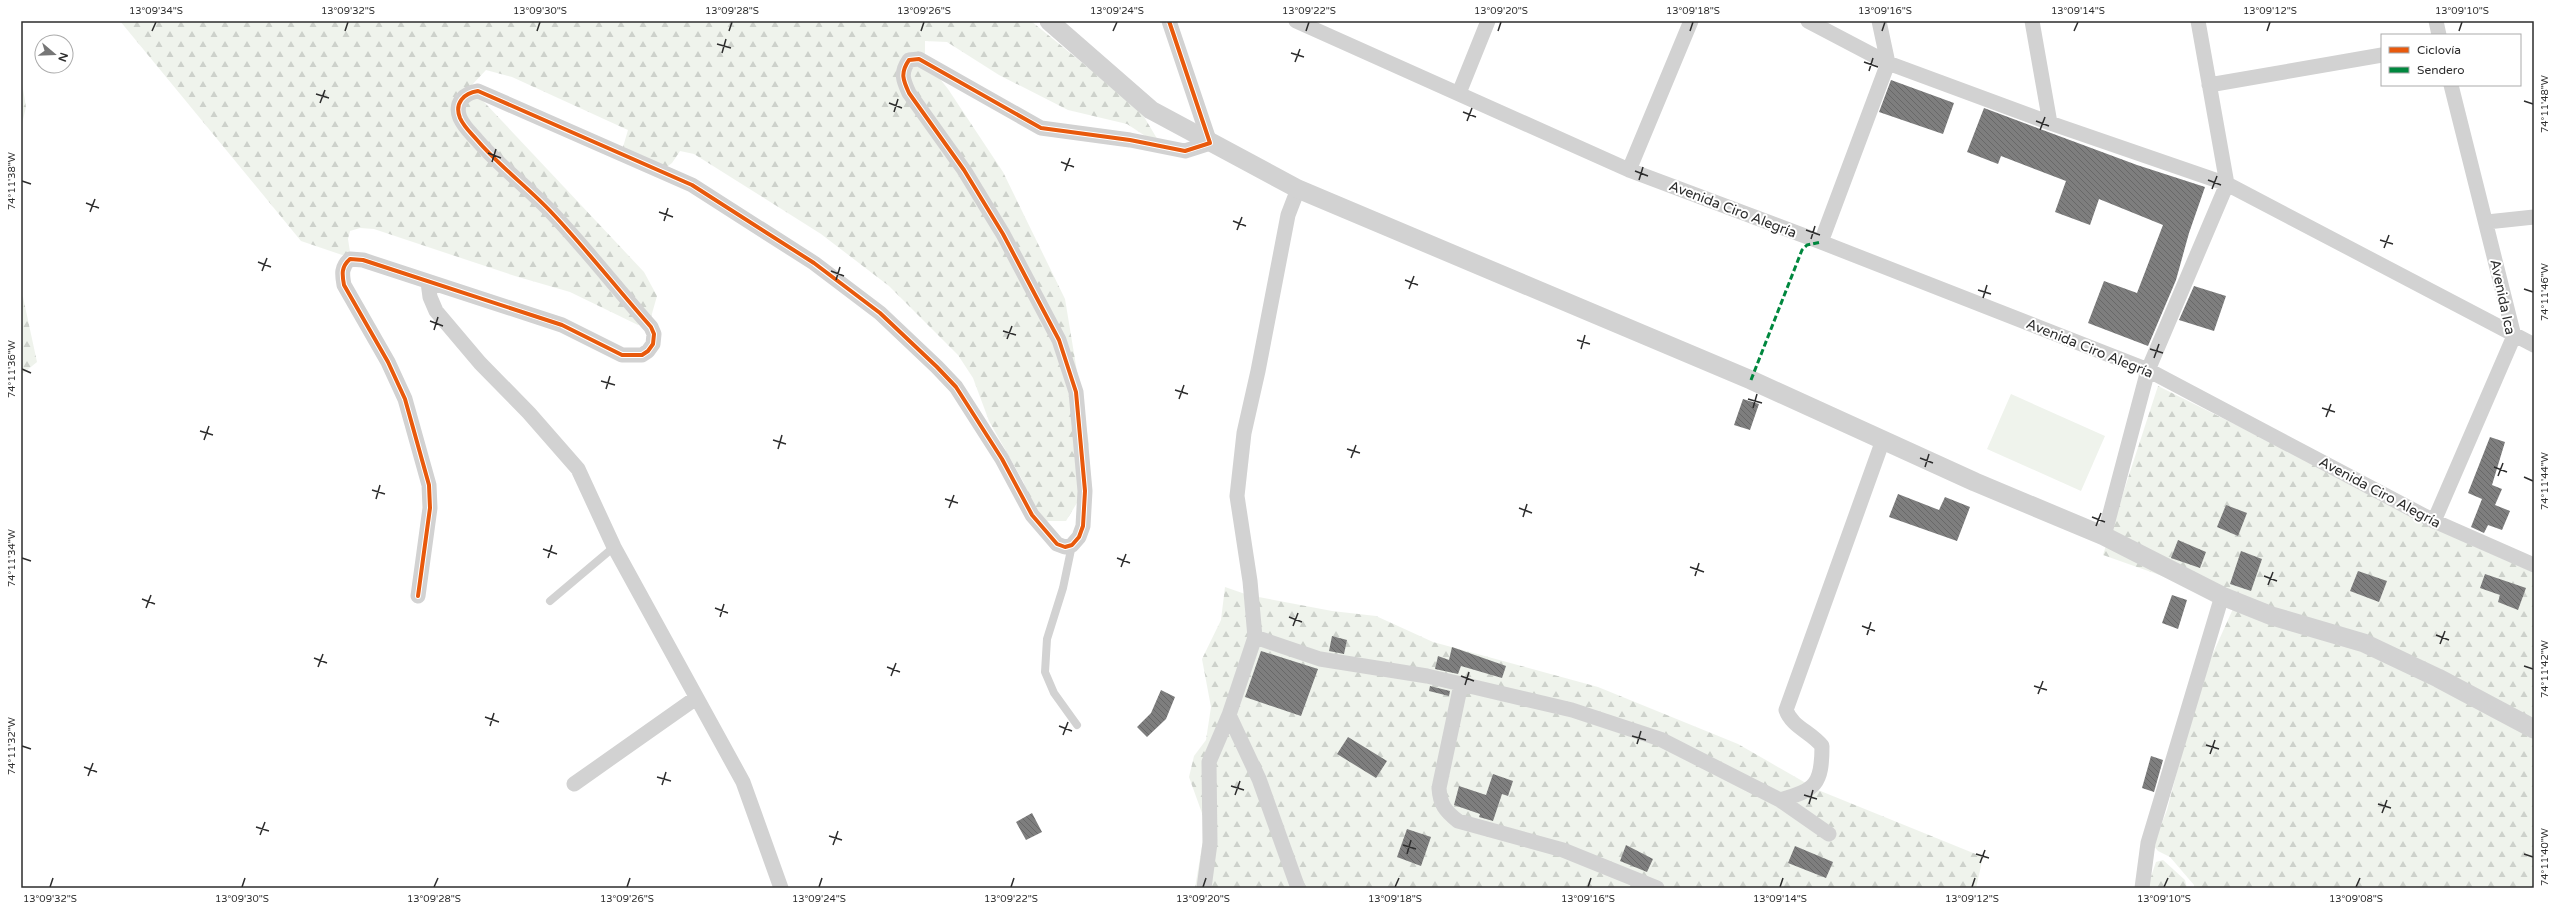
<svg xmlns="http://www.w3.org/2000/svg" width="2555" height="909" viewBox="0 0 2555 909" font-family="'Varela Round',sans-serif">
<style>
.forest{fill:url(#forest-firs)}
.park{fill:#eff3ec}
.building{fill:url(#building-back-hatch)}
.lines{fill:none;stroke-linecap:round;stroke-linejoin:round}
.service{stroke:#d2d2d2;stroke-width:8}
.minor{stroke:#d2d2d2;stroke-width:15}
.tertiary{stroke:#d2d2d2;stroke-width:19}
.quiet{stroke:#00873e;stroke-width:3;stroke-dasharray:6 3;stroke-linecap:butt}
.cycleway-casing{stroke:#fff;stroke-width:6}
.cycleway{stroke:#e8590c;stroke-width:4}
.ticks{fill:none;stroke:#2d2d2d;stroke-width:1.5}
.labels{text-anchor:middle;stroke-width:4;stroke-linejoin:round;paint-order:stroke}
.street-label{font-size:14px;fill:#2d2d2d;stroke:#fff}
.neatline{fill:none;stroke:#2d2d2d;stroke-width:1.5}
.ticks-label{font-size:10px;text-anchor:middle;fill:#2d2d2d}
</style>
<defs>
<pattern id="forest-firs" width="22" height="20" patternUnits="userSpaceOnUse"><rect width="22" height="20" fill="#eff3ec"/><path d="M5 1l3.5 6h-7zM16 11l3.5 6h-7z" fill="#cdd1cb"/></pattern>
<pattern id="building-back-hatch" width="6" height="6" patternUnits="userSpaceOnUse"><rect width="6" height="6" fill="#7e7e7e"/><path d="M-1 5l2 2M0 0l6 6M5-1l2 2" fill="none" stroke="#686868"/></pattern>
</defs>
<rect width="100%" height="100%" fill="#fff"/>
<!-- forest -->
<path class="forest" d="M120 21H1031L1140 110 1162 147 1127 124 1068 110 999 75 947 42 925 41V60L948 89 1003 172 1065 299 1089 444 1083 493 1066 521H1044L1026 497 1024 483 989 421 973 378 958 355 889 286 821 234 694 154 680 151 672 163 660 172 623 147 628 130 512 77 486 70 470 87 644 272 657 296 651 317 638 325 570 292 515 276 374 229 360 228 350 231 348 239 351 258 301 241Z
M21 77 26 107 21 128Z
M21 295 23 297 37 362 21 375Z
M2158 386 2433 523 2534 565V888H2194V885L2170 857 2158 851 2153 845 2167 810 2201 680 2236 602 2103 555Z
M1225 587 1248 595 1332 611 1376 616 1433 642 1598 687 1738 744 1818 790 1983 857 1976 888H1195L1203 840V816L1189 777 1194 756 1206 740 1211 707 1202 659 1221 620Z
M2163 860 2185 880 2187 888H2147L2156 862Z"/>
<!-- park -->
<path class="park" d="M2011 394 2105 436 2081 491 1987 449Z"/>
<!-- building -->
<path class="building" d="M1891 80 1954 103 1943 134 1879 112Z
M1984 108 2137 165 2205 187 2189 233 2176 280 2148 346 2088 323 2104 281 2137 293 2163 225 2099 199 2090 225 2055 212 2066 181 2001 156 1998 164 1967 152Z
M2194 286 2226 296 2214 331 2179 320Z
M1743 399 1759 404 1750 430 1734 425Z
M2490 437 2505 442 2492 485 2502 489 2495 505 2510 511 2502 530 2488 525 2484 533 2471 527 2482 499 2468 493Z
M1898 494 1939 510 1945 497 1970 507 1957 541 1889 517Z
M2226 505 2247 513 2238 536 2217 527Z
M2178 540 2206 552 2200 568 2171 558Z
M2241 551 2262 559 2251 591 2230 584Z
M2358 571 2387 581 2379 602 2350 591Z
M2485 574 2526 588 2518 610 2498 602 2500 595 2480 588Z
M2172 595 2187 600 2178 629 2162 623Z
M1332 636 1347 640 1344 654 1329 651Z
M1452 647 1506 666 1502 678 1461 666 1458 674 1435 669 1438 656 1449 660Z
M1261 651 1318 669 1301 716 1245 697Z
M1430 686 1450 691 1449 696 1429 691Z
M1161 690 1175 697 1166 719 1147 737 1137 727 1151 713Z
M1348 737 1387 761 1376 778 1337 754Z
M2151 756 2163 760 2154 792 2142 788Z
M1493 774 1513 781 1508 796 1502 794 1493 821 1479 817 1480 814 1454 805 1459 786 1486 795Z
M1032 813 1042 832 1026 840 1016 822Z
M1407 829 1431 837 1421 866 1397 857Z
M1626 845 1653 859 1647 872 1620 861Z
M1795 846 1833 862 1826 878 1788 863Z"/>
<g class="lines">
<!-- service -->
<path class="service" d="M1072 545 1063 588 1047 639 1045 672 1054 693 1077 725
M550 601 614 547"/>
<!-- minor -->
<path class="minor" d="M1296 21 1629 170 1821 242 2148 370 2434 521 2534 565
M1808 21 1888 63 2050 123 2227 184 2534 345
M2032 21 2050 123
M2436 21 2439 35
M2209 85 2382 55
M1459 93 1488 21
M1629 170 1691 21
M2487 222 2534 217
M1821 242 1888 63 1879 21
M428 282 430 297 436 311 480 363 529 413 578 469 614 547 743 782 781 888
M2434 521 2514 336 2451 85
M2104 536 2148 370 2227 184 2198 21
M418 596 430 508 429 485 405 399 388 362 344 285C342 274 341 267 350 259L363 260 562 325 622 355H642L648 351 653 344 654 334 651 327C618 290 587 250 553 214 529 188 500 167 477 140 471 133 464 127 460 118 454 103 464 93 478 91L692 185 814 263 880 313 937 367 956 387 1002 459 1032 515 1057 544 1065 547 1072 545 1079 537 1083 526 1085 491 1076 392 1059 340 1003 234 964 170 909 93C903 80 900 73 909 60L919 59 1041 128 1130 140 1185 151 1210 143 1169 21
M1255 637 1320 659 1427 676 1572 710 1660 739 1780 800 1829 834
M1461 684 1439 788C1440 804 1445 811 1458 821L1563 850 1657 888
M1229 715 1259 779 1298 888
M574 784 696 698
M1780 800C1816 790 1822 784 1822 746 1811 732 1792 727 1786 710L1883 440
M1204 888 1210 843 1209 762 1229 715 1255 637 1250 581 1237 496 1244 433 1258 371 1288 215 1298 189
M2142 888 2148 843 2222 596"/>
<!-- tertiary -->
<path class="tertiary" d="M1049 21 1151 110 1298 189 1751 380 1975 482 2104 536 2222 596 2272 616 2364 643 2438 678 2534 729"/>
<!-- quiet -->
<path class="quiet" d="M1751 380 1802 250 1807 245 1821 242"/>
<!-- cycleway casing -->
<g class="cycleway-casing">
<path id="cycleway" d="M418 596 430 508 429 485 405 399 388 362 344 285C342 274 341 267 350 259L363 260 562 325 622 355H642L648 351 653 344 654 334 651 327C618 290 587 250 553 214 529 188 500 167 477 140 471 133 464 127 460 118 454 103 464 93 478 91L692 185 814 263 880 313 937 367 956 387 1002 459 1032 515 1057 544 1065 547 1072 545 1079 537 1083 526 1085 491 1076 392 1059 340 1003 234 964 170 909 93C903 80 900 73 909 60L919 59 1041 128 1130 140 1185 151 1210 143 1169 21"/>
</g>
<!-- cycleway -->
<use href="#cycleway" class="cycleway"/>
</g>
<!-- ticks -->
<path class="ticks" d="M152 31 156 22M345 31 348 22M537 31 540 22M729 31 732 22M921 31 924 22M1113 31 1117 22M1306 31 1309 22M1498 31 1501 22M1690 31 1693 22M1882 31 1885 22M2074 31 2078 22M2267 31 2270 22M2459 31 2462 22M717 44 731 48M722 53 726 39M1291 53 1304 57M1295 62 1300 49M1864 62 1878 67M1869 71 1873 58M316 94 329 98M2524 101 2533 104M320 103 325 90M889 103 902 108M894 112 898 99M1463 112 1476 117M1467 121 1472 108M2036 121 2049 126M2040 130 2045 117M488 153 501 158M492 162 496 149M1061 162 1074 167M1065 171 1070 158M1635 171 1648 176M1639 180 1643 167M2208 180 2221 185M22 181 31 184M2212 189 2217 176M86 203 99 208M90 212 95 199M659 212 673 217M664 221 668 208M1233 221 1246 226M1237 230 1242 217M1806 230 1820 235M1811 239 1815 226M2380 240 2393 244M2384 248 2389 235M258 262 271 267M262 271 267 258M831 271 844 276M836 280 840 267M1405 280 1418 285M1409 289 1414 276M2524 289 2533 292M1978 290 1991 294M1983 298 1987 285M430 321 443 326M434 330 438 317M1003 331 1016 335M1007 339 1012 326M1577 340 1590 344M1581 349 1585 335M2150 349 2163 353M2154 358 2159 344M22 369 31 373M601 381 615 385M606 389 610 376M1175 390 1188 394M1179 399 1184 385M1748 399 1762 403M1753 408 1757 394M2322 408 2335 412M2326 417 2331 404M200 431 213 435M204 440 209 426M773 440 786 444M778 449 782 435M1347 449 1360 453M1351 458 1356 445M1920 458 1933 463M1925 467 1929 454M2494 467 2507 472M2498 476 2503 463M2524 477 2533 481M372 490 385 494M376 499 380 485M945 499 958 503M949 508 954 495M1519 508 1532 513M1523 517 1527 504M2092 517 2105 522M2096 526 2101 513M543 549 557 554M22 558 31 561M548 558 552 545M1117 558 1130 563M1121 567 1126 554M1690 567 1704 572M1695 576 1699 563M2264 576 2277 581M2268 585 2273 572M142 599 155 604M146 608 151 595M715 608 728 613M720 617 724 604M1289 617 1302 622M1293 626 1298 613M1862 626 1875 631M1867 635 1871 622M2436 635 2449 640M2440 644 2445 631M314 658 327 663M2524 666 2533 669M318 667 323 654M887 667 900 672M891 676 896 663M1461 676 1474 681M1465 685 1469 672M2034 686 2047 690M2038 694 2043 681M485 717 499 722M490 726 494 713M1059 726 1072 731M1063 735 1068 722M1632 736 1646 740M1637 744 1641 731M2206 745 2219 749M22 746 31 749M2210 754 2215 740M84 767 97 772M88 776 93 763M657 777 671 781M662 785 666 772M1231 786 1244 790M1235 795 1240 781M1804 795 1817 799M1809 804 1813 790M2378 804 2391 808M2382 813 2387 800M256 827 269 831M260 835 265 822M829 836 842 840M833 845 838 831M1403 845 1416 849M1407 854 1411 840M1976 854 1989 858M2524 854 2533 857M1980 863 1985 850M50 887 53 878M242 887 245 878M434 887 438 878M627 887 630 878M819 887 822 878M1011 887 1014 878M1203 887 1206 878M1395 887 1399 878M1588 887 1591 878M1780 887 1783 878M1972 887 1975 878M2164 887 2168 878M2356 887 2360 878"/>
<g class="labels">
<!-- street labels -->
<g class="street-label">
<text transform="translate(1733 209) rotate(21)" y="5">Avenida Ciro Alegría</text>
<text transform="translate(2503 297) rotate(78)" y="5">Avenida Ica</text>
<text transform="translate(2090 348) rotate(22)" y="5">Avenida Ciro Alegría</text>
<text transform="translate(2380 492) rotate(28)" y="5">Avenida Ciro Alegría</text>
</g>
</g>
<!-- border -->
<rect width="2555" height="909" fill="none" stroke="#ffffff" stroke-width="44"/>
<!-- legend -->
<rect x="2381" y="34" width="140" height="52" fill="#ffffff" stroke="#ababab"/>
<rect x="2389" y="47" width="20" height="6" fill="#e8590c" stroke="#ababab"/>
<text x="2417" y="54" font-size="12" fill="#2d2d2d">Ciclovía</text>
<rect x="2389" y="67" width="20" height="6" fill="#00873e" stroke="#ababab"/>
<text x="2417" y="74" font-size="12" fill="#2d2d2d">Sendero</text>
<!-- north arrow -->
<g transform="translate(54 54) rotate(109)"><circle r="19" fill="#ffffff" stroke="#ababab"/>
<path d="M0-3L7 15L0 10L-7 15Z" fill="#767676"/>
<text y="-6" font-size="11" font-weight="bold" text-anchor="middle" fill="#2d2d2d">N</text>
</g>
<rect x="22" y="22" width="2511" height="865" class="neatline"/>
<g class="ticks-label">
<text x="156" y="14">13°09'34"S</text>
<text x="348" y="14">13°09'32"S</text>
<text x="540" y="14">13°09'30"S</text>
<text x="732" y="14">13°09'28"S</text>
<text x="924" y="14">13°09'26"S</text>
<text x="1117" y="14">13°09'24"S</text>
<text x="1309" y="14">13°09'22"S</text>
<text x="1501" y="14">13°09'20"S</text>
<text x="1693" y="14">13°09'18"S</text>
<text x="1885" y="14">13°09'16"S</text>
<text x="2078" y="14">13°09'14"S</text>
<text x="2270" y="14">13°09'12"S</text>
<text x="2462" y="14">13°09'10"S</text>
<text transform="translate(2544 104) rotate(-90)" y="4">74°11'48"W</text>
<text transform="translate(11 181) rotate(-90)" y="4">74°11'38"W</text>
<text transform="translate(2544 292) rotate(-90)" y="4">74°11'46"W</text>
<text transform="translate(11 369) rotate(-90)" y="4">74°11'36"W</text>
<text transform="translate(2544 481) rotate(-90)" y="4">74°11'44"W</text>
<text transform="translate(11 558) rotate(-90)" y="4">74°11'34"W</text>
<text transform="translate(2544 669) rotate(-90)" y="4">74°11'42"W</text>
<text transform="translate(11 746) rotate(-90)" y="4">74°11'32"W</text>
<text transform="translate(2544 857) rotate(-90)" y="4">74°11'40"W</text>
<text x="50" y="902">13°09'32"S</text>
<text x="242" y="902">13°09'30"S</text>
<text x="434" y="902">13°09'28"S</text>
<text x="627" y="902">13°09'26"S</text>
<text x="819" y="902">13°09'24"S</text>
<text x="1011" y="902">13°09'22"S</text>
<text x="1203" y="902">13°09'20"S</text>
<text x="1395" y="902">13°09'18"S</text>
<text x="1588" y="902">13°09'16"S</text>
<text x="1780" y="902">13°09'14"S</text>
<text x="1972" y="902">13°09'12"S</text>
<text x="2164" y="902">13°09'10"S</text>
<text x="2356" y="902">13°09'08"S</text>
</g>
</svg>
